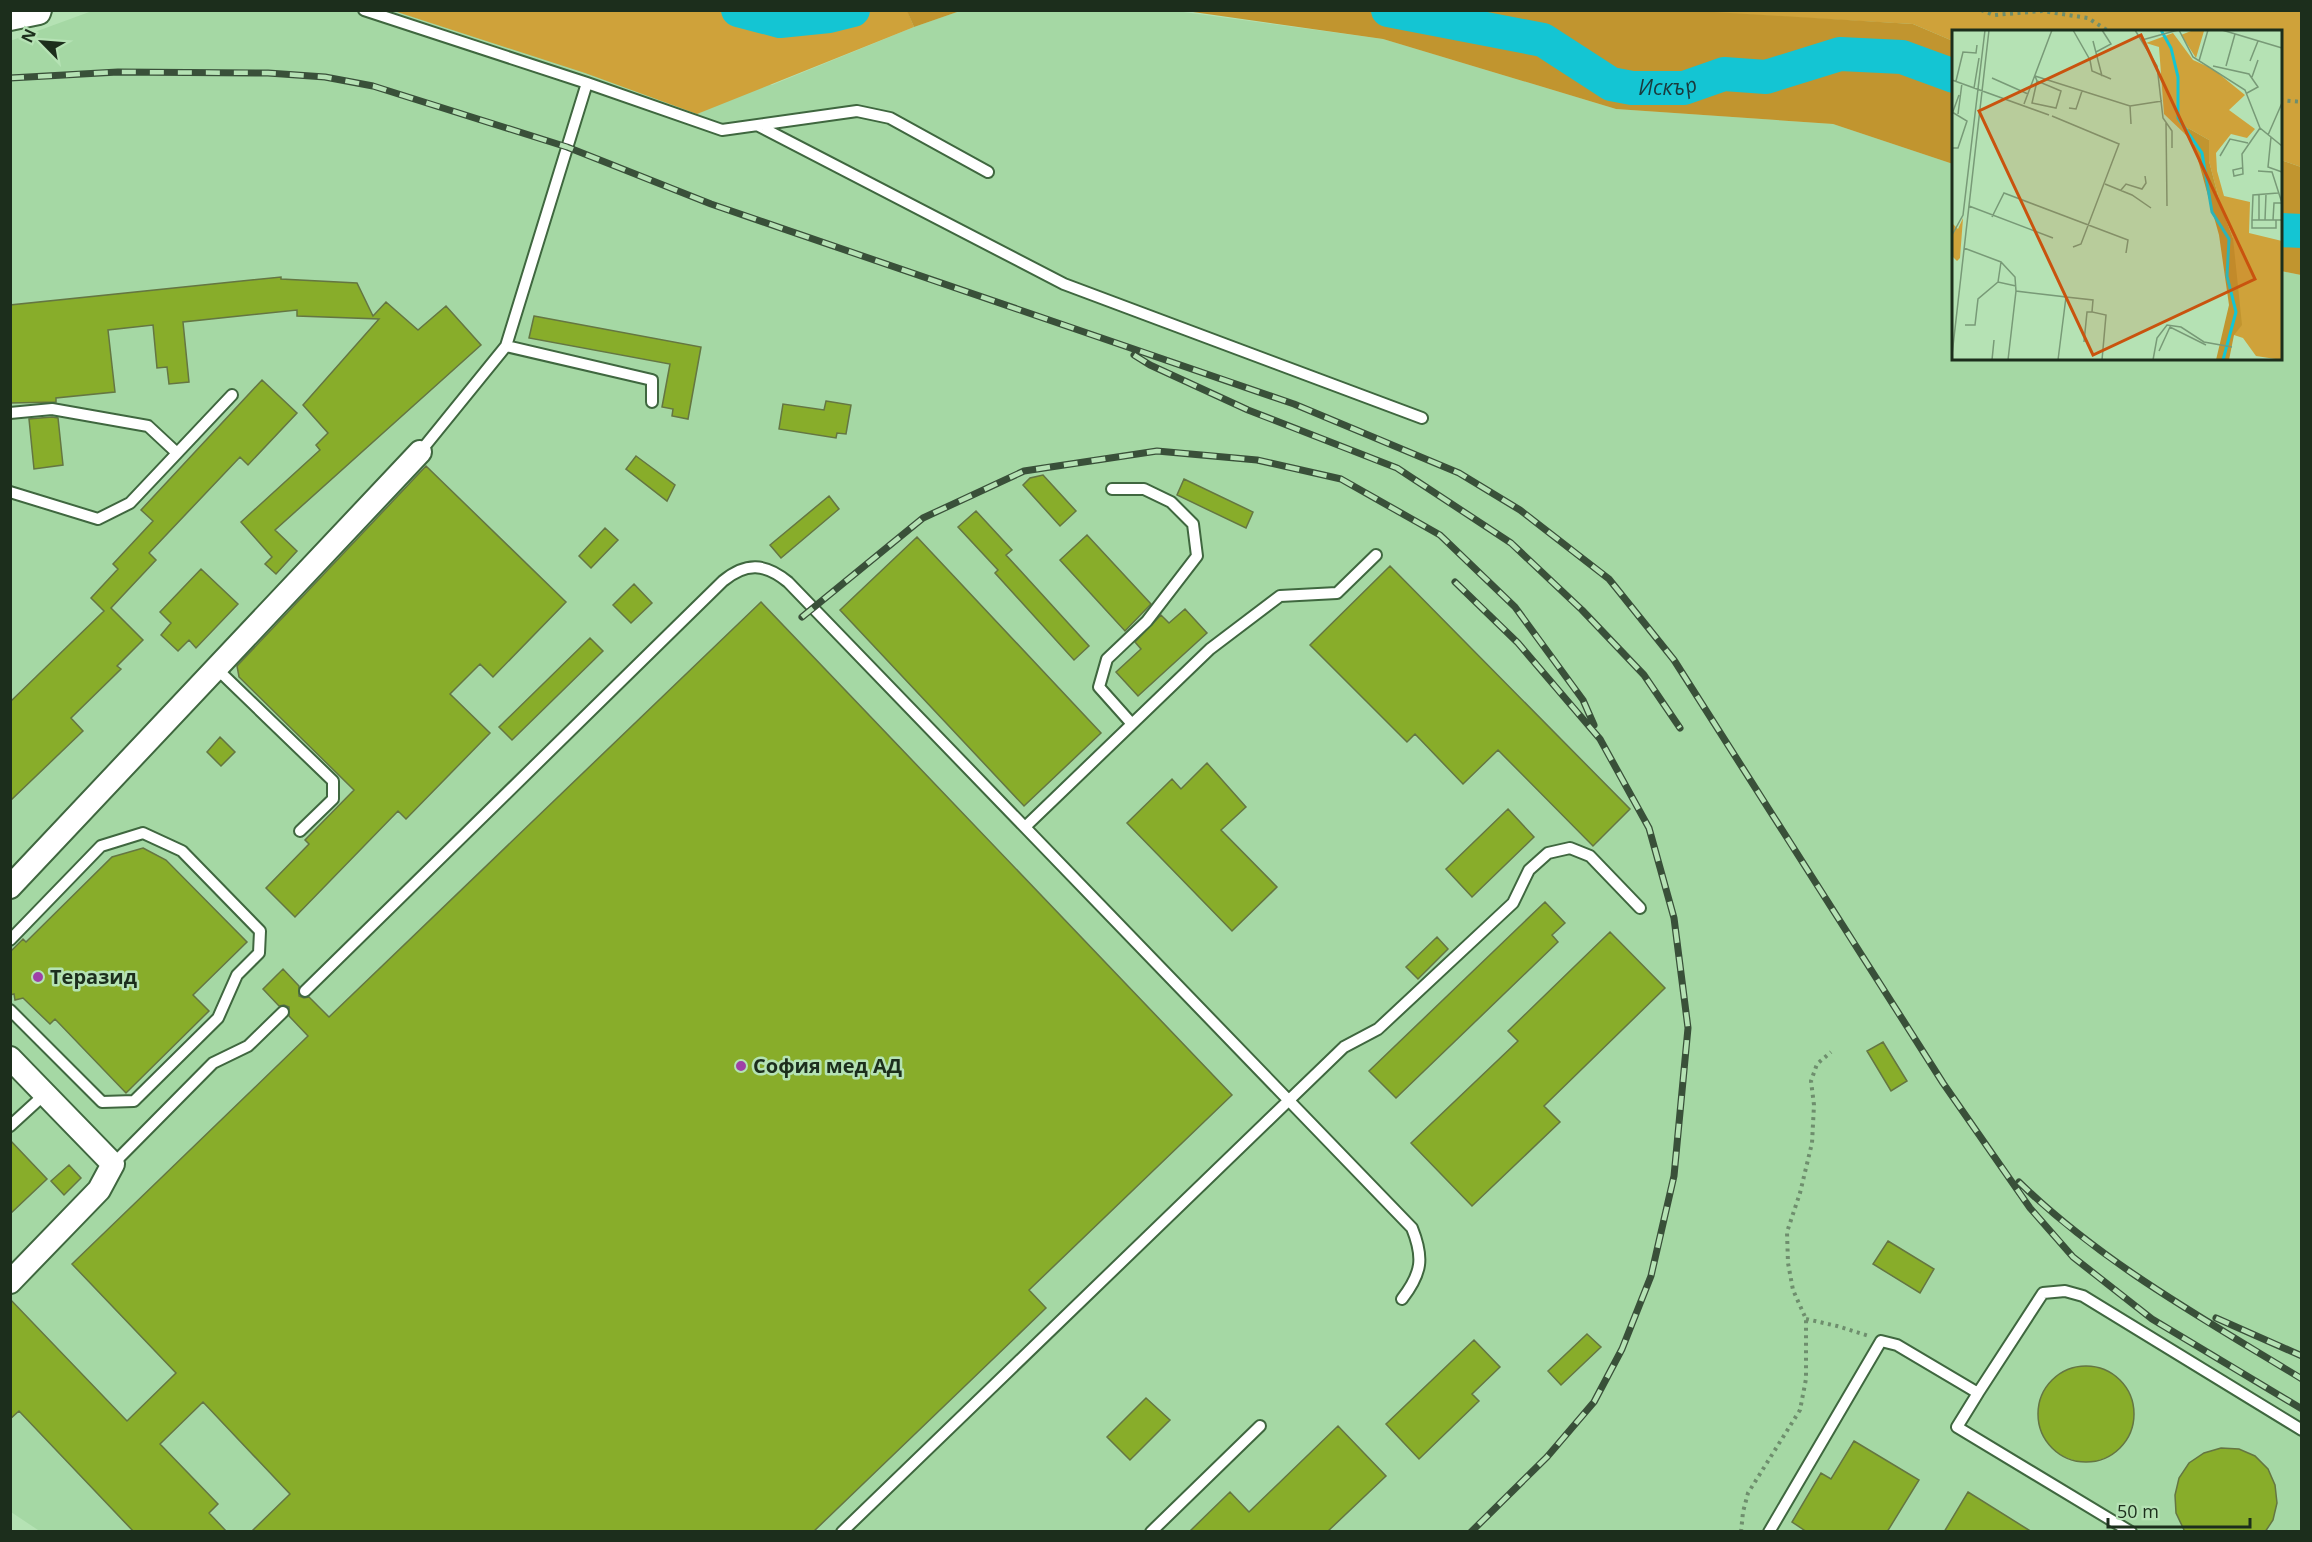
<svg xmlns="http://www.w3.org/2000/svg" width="2312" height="1542" viewBox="0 0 2312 1542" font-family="'Open Sans',sans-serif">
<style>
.built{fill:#a5d8a4}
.green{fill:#cfa23a}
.forest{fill:#c1952f}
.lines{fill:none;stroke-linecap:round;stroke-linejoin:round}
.river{stroke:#14c5d3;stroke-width:34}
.building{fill:#88ad2a;stroke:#647642;stroke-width:1.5}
.service-casing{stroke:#3f673f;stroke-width:14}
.minor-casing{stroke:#3f673f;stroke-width:26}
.path{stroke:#6e8e6d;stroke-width:4;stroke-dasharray:3 4.5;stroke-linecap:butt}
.service{stroke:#fff;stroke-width:10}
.minor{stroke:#fff;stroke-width:22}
.rail-casing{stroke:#395039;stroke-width:7}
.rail{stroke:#b5e2b4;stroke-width:4.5;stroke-dasharray:14;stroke-linecap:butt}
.poi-dot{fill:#9f40a8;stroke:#b5e2b4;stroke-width:2}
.labels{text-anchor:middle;stroke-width:5;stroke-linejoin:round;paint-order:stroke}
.poi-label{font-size:20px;font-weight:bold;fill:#1c2e1c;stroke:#b5e2b4;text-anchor:start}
.water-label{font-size:21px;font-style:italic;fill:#1a393c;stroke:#b5e2b4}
.inset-river{fill:none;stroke:#14c5d3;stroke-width:3}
.inset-road{fill:none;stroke:#789a77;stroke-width:1.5}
.view{fill:#c9530e;fill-opacity:0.15;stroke:#c9530e;stroke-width:3}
.inset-edge{fill:none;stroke:#1c2e1c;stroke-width:3}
</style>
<rect width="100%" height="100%" fill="#b5e2b4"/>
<!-- built -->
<path class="built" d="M92 11H565L772 85 914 27 960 11H1176L1383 39 1616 109 1833 124 1953 164 1954 358H2280L2281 271 2301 275V1531L41 1532 11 1512 10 41Z"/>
<!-- green -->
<path class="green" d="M907 10 914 27 697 114 585 73 394 11Z
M1681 11H2301V167L2281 160 2280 32H1954L1953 41 1913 24Z"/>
<!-- forest -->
<path class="forest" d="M1681 10 1913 24 1953 41V164L1833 124 1616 109 1383 39 1186 11Z
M907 11H960L914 27Z
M2281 160 2301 167V275L2281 271Z"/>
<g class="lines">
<!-- river -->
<g class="river">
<path d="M738 10 780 21 829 16 853 10"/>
<path id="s1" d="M1388 10 1543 40 1611 84 1632 88H1684L1724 74 1766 77 1840 54 1902 57 1954 76"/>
<path d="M2280 230 2302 231"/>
</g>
</g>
<!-- building -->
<path class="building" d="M281 277V279L357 283 373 316 386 302 418 330 446 306 481 345 275 530 297 551 276 574 265 564 272 557 241 522 320 450 316 445 328 433 303 405 379 319 297 316V310L183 322 189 382 169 384 167 367 157 368 153 325 108 330 115 392 56 398V402L10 403V305Z
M534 316 701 347 688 419 672 416 673 409 662 407 670 364 529 338Z
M262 380 297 413 248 465 240 457 149 553 156 560 111 608 143 640 117 666 121 669 71 718 83 731 10 801V702L104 611 91 598 118 569 113 564 153 521 141 510Z
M826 401 851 405 846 434 837 433 836 438 779 429 783 404 824 410Z
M52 417 58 418 63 465 34 469 29 419Z
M636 456 675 485 667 501 626 469Z
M426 466 566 602 493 677 480 664 450 694 490 733 406 819 398 811 295 917 266 888 309 844 305 840 354 790 239 677 237 666Z
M1043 475 1076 511 1060 526 1023 485 1030 478Z
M1184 479 1253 512 1246 528 1177 495Z
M829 496 839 509 781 558 770 545Z
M976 511 1012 550 1006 555 1089 646 1074 660 995 573 998 570 958 527Z
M605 528 618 540 591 568 579 556Z
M1087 535 1151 604 1125 631 1060 560Z
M917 537 1101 733 1024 806 840 610Z
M1390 566 1630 809 1593 846 1498 750 1463 784 1415 734 1407 742 1310 645Z
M201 569 238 604 196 648 189 640 178 651 161 635 171 623 160 612Z
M634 584 652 603 631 623 613 605Z
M761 602 1232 1095 1029 1290 1046 1308 813 1532H251L290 1494 203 1402 160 1444 218 1504 209 1513 227 1532H134L19 1411 10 1419V1299L127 1421 176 1373 72 1264 308 1036 289 1016V1007L284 1005 279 1006 263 989 283 969 299 986V996L304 998 309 997 329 1017Z
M1185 609 1207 633 1138 696 1116 672 1141 649 1135 642 1161 615 1169 623Z
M590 638 603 651 512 740 499 727Z
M220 737 235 752 221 766 207 752Z
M1207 763 1246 807 1221 830 1277 887 1232 931 1127 823 1172 779 1181 789Z
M1508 809 1534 837 1472 897 1446 869Z
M143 848 166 860 247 942 193 995 209 1011 126 1093 55 1019 50 1024 23 998 15 1000 14 994 10 995V952L23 939 26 942 112 857Z
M1545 902 1565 923 1552 935 1558 942 1396 1098 1369 1071Z
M1610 932 1665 988 1544 1106 1560 1122 1472 1206 1411 1143 1518 1041 1508 1031Z
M1437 937 1448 949 1418 979 1406 967Z
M1883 1042 1907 1081 1891 1091 1867 1051Z
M10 1140 47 1179 10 1214Z
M69 1165 81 1178 64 1195 51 1181Z
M1888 1241 1934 1269 1920 1293 1873 1264Z
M1587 1334 1601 1347 1561 1385 1548 1371Z
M1474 1340 1500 1367 1472 1394 1479 1401 1419 1459 1386 1424Z
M2038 1414a48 48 0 1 1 96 0a48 48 0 1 1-96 0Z
M1146 1398 1170 1420 1130 1460 1107 1437Z
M1338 1426 1386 1476 1327 1532H1189L1230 1492 1249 1512Z
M1854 1441 1919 1480 1887 1532H1807L1792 1522 1821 1473 1831 1479Z
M2221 1448 2239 1449 2255 1456 2268 1469 2275 1485 2277 1503 2273 1520 2265 1532H2185L2176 1513 2175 1495 2179 1478 2189 1463 2204 1453Z
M1968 1492 2032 1532H1944Z"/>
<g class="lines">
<!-- service casing -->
<g class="service-casing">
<path id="service" d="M364 10 587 83 722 130 857 111 890 118 988 172
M759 126 1064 284 1422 418
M506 346 652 380V402
M10 413 52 409 148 426 177 453
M420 452 506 346 587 83
M1112 489H1144L1171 502 1193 524 1197 556 1147 621 1107 659 1099 687 1132 724
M10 492 98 519 130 503 232 395
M216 668 333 781V799L300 831
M1025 827 1210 649 1280 596 1337 593 1376 555
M10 940 101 846 143 833 182 851 260 931 259 953 237 975 218 1018 134 1101 102 1102 10 1010
M305 991 723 581C746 562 765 563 788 582L1412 1228C1424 1258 1422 1273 1402 1299
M10 1126 45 1094
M113 1164 213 1063 248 1046 283 1012
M1978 1393 1957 1427 2131 1532
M842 1532 1344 1047 1378 1029 1513 903 1529 870 1548 853 1570 848 1590 856 1640 908
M1151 1532 1260 1426
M1769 1532 1881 1341 1897 1345 1978 1393 2043 1293 2065 1291 2083 1296 2302 1430"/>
</g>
<!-- minor casing -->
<g class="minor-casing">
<path id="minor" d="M10 19 39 13 40 10
M10 887 420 452
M10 1058 113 1164 99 1190 10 1282"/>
</g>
<!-- path -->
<path class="path" d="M1981 10 1994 15 2042 11 2088 18 2110 32
M2280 100 2302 102
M1806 1319 1837 1326 1869 1336
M1741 1532 1743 1512 1748 1493 1800 1410 1806 1379V1319L1793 1290 1788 1263 1787 1232 1800 1193 1812 1143 1814 1105 1811 1081 1817 1064 1831 1052"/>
<!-- service -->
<use href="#service" class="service"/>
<!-- minor -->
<use href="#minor" class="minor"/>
<!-- rail casing -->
<g class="rail-casing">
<path id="rail" d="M10 78 118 72 268 73 325 77 373 86 567 147 711 204 1294 404 1459 473 1520 510 1609 579 1674 660 1943 1083 2030 1208 2073 1257 2152 1319 2302 1409
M1134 355 1150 365 1248 410 1397 468 1511 543 1582 610 1644 675 1680 728
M1455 582 1518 643 1600 739 1649 828 1674 918 1688 1028 1674 1176 1651 1276 1622 1349 1594 1402 1547 1457 1471 1532
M802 617 923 518 1024 471 1157 451 1257 460 1341 479 1440 535 1515 607 1583 700 1594 725
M2019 1182C2102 1263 2204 1319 2302 1379
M2216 1318 2302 1356"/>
</g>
<!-- rail -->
<use href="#rail" class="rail"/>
</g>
<!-- markers -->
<g class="poi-dot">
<circle cx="38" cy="977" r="6"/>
<circle cx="741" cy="1066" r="6"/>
</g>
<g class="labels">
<!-- poi labels -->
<g class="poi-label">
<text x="50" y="984">Теразид</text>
<text x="753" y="1073">София мед АД</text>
</g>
<!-- water labels -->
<g class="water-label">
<text dy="7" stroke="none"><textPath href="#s1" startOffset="296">Искър</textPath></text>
</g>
</g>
<!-- overview -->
<g transform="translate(1952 30)">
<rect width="330" height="330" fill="#b5e2b4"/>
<path d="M239 1H252L244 28 229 5ZM221 3 241 30 261 39 293 65 277 80 303 99 295 108 279 104 264 123 265 141 272 166 298 172 297 203 330 211V330L304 326 291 308 282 305 281 208 269 177 257 131V110L236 98 232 103 212 84 207 17 194 13ZM11 188 8 228 5 231 0 226V193L6 199Z" fill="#cfa23a"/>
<path d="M236 98 257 110V131L269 177 281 208 290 295 282 305 277 330H264L277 275 267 205 241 112 232 103Z" fill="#c1952f"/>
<path class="inset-river" d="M209 0 219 18 226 47V88L250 123 260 182 277 209 275 246 284 282 271 330"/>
<path class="inset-road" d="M121 0 138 30 140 41 159 49M183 0 205 36 211 88 220 101V118M227 0 241 27 293 60 308 98 330 116M270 0 330 18M190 10 226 0M141 11 150 46M144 22 159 14 150 0M247 31 256 0M298 31 306 11M261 36 297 44 306 57 295 63M274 36 283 4M83 46 178 76 210 71M83 46 85 51 109 61 104 78 80 73 85 51M300 47 306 30M40 48 76 64M0 50 97 85M4 51 11 22 24 23 25 15M22 58 27 28M72 74 100 0M178 76 179 94M117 78 124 79 130 61M0 82 15 91 6 118H0M0 84 7 65M6 84 10 53M100 86 167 114 129 214 121 217M214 92 215 176M316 105 330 73M319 107 316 137 330 142M268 126 278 109 296 113M290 138 281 140 282 146 291 144 290 124 308 98M306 141 320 142 330 173M153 154 180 165 199 178M169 160 174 154 190 159 194 153 193 146M326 163 301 165 300 190H330M17 176 101 208M40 187 52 163 176 210 174 223M300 190V198H324V190M307 190V164M313 190 314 164M321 190 322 173H329M0 205 11 185 33 0M12 218 49 232 63 247 64 261 114 267 106 330M46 252 49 232M114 267 141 270 140 282 154 285 150 330M13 295H23L26 269 46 252 64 256M132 312 135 282H140M207 321 218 297 254 315M0 325 37 0M40 330 42 310M56 330 64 261M201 330 205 308 215 295 229 297 252 312 280 317"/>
<path class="view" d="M189 5 303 249 141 325 27 81Z"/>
<rect width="330" height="330" class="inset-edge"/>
</g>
<!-- border -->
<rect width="2312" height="1542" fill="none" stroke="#1c2e1c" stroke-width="24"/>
<!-- north arrow -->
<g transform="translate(42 42) rotate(295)" stroke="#b5e2b4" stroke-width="4.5" paint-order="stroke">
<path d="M0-4.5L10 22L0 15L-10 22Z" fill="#1c2e1c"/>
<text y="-9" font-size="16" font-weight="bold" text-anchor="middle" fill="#1c2e1c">N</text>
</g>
<!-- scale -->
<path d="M2108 1518v9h142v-9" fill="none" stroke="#1c2e1c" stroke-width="3"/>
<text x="2117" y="1518" font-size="18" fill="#1c2e1c" stroke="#b5e2b4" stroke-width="4.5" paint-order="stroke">50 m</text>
</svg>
